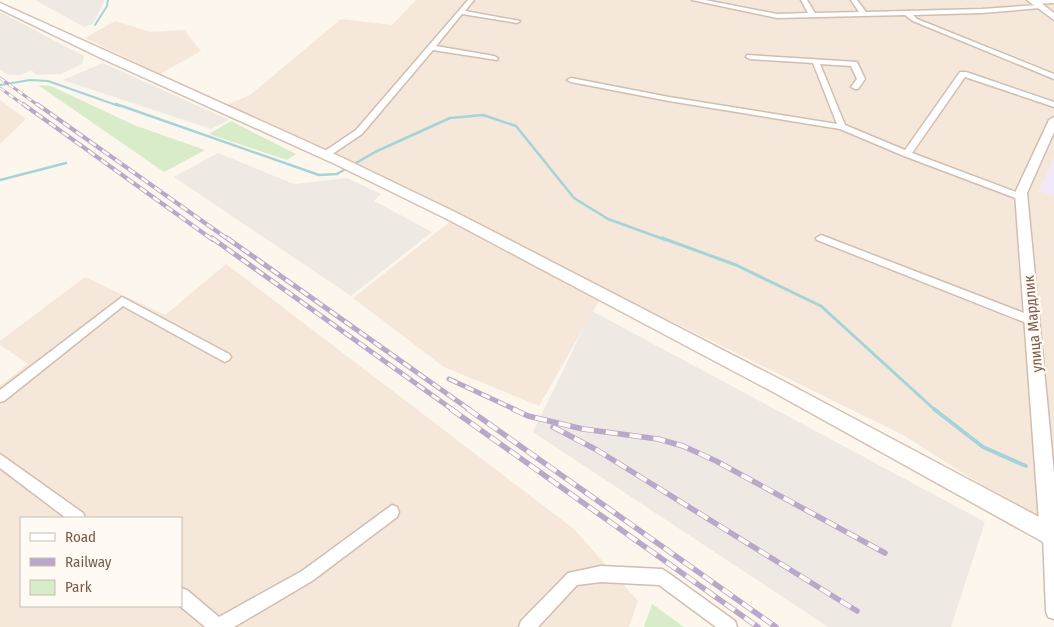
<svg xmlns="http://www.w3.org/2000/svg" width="1054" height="627" viewBox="0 0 1054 627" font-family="'Fira Sans Condensed',sans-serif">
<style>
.residential{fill:#f5e8da;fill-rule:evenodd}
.industrial{fill:#efe9e4}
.education{fill:#f3e8fa}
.green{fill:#d8ecc9}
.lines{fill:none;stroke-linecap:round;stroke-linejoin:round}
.stream-far3{stroke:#a5d3da;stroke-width:2}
.stream-far2{stroke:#a5d3da;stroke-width:2.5}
.stream-far1{stroke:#a5d3da;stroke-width:3}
.stream{stroke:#a5d3da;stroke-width:4}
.minor-casing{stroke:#d1beb0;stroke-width:3}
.tertiary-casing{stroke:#d1beb0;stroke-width:3}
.secondary-casing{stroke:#d6c0b0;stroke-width:3}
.minor{fill:#fff;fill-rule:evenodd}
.tertiary{fill:#fff;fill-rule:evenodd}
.secondary{fill:#fff;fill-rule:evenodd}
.rail-far3-casing{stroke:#b9a8c9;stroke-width:3}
.rail-far2-casing{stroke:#b9a8c9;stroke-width:4}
.rail-far1-casing{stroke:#b9a8c9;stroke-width:5}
.rail-casing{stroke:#b9a8c9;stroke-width:5.5}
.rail-far3{stroke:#fffaf3;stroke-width:2;stroke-dasharray:5.5;stroke-linecap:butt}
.rail-far2{stroke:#fffaf3;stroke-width:2.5;stroke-dasharray:8;stroke-linecap:butt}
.rail-far1{stroke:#fffaf3;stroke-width:3;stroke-dasharray:9;stroke-linecap:butt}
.rail{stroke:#fffaf3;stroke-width:4;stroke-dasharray:12;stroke-linecap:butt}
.labels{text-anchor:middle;stroke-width:5;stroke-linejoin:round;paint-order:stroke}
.street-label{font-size:15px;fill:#7a5c4d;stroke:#fffaf3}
</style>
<rect width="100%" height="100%" fill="#fdf6ec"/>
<!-- residential -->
<path class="residential" d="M416 0H1054V531L903 435 606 289 539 406 444 367 353 298 457 216 366 168 226 105 250 95 341 19 392 25Z
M115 21 151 32 184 30 201 51 160 74 85 38Z
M0 100 26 119 0 144Z
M226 264 574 529 638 601 629 627H0V386L28 364 0 345V341L85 277 165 315ZM21 518H181V606H21Z"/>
<!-- industrial -->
<path class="industrial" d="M35 0H105L93 24 84 27Z
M0 12 84 56 82 64 61 74 37 75 31 70 21 75H8L0 69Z
M103 63 229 120 211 129 63 80Z
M218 153 294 184 347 178 381 194 374 201 432 232 351 296 174 177Z
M592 311 985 522 951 627H828L533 432Z"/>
<!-- education -->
<path class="education" d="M1054 157V196L1039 191Z"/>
<!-- green -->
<path class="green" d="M38 85 51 86 134 125 205 150 164 172Z
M231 121 296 154 287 160 209 134Z
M652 604 684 627H644Z"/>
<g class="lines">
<!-- stream-far3 -->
<path class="stream-far3" d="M95 25 107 6 108 0
M0 85 30 80 48 81 119 106"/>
<!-- stream-far2 -->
<path class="stream-far2" d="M116 104 319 175 337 174 375 152 450 118 483 115 516 126 574 198 608 219 666 240
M0 180 66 163"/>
<!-- stream-far1 -->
<path class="stream-far1" d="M662 238 736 265 821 306 935 410"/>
<!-- stream -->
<path class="stream" d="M934 409 983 447 1026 466"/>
<!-- minor casing -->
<g class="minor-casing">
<path id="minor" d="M468 0H474L465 11 520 21 517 23 462 14 436 46 494 56 498 58 497 60 433 50 362 134 328 157H322V153L356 130Z
M692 0H705L777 14 808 13 801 0H807L815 13 859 12 851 0H857L866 12 982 9 1038 5 1041 7 1040 8 982 13 913 15 917 19 1054 74V79L913 21 905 15 777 18Z
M1054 0V3L1033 4 1030 2 1033 0Z
M747 55 857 62 865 79 858 89H855L851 87 857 79 851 66 820 64 845 125 905 150 960 72H966L1054 102V107L965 77 912 153 1024 195 1026 197 1021 200 1018 199 904 156 840 129 669 101 571 82 567 80 571 78 669 97 837 124 813 63 750 59 746 57Z
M821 235 1037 318 1039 321 1037 324H1029L817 240 816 238Z
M122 297 229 354 231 357 229 360 225 362 221 360 123 306 4 401 0 402V390Z
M0 454 83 513 85 518H66L0 468Z
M392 505 397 507 399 512 397 517 312 581 234 627H205L180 606 181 588 187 590 219 617 302 571Z
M1050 528 1054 529V619L1048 617 1046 611 1043 535 1045 530Z
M601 566 662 569 667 572 735 621 737 627H716L659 585 601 582 577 585 538 627H519L521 621 568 573Z"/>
</g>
<!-- tertiary casing -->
<g class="tertiary-casing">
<path id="tertiary" d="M1054 117V132L1027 193 1054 473V543L1050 545 1043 542 1040 535 1015 193 1049 120Z"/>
</g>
<!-- secondary casing -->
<g class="secondary-casing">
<path id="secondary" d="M1027 0H1037L1054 13V20Z
M0 3 343 158 457 213 787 383 1054 525V548L775 393 447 219 335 164 103 59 0 9Z"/>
</g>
<!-- minor -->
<use href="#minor" class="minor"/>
<!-- tertiary -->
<use href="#tertiary" class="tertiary"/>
<!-- secondary -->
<use href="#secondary" class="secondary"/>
<!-- rail-far3 casing -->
<g class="rail-far3-casing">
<path id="rail-far3" d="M0 78 39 106
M0 88 25 106"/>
</g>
<!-- rail-far2 casing -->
<g class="rail-far2-casing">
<path id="rail-far2" d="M23 104 213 240
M37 104 229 240"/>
</g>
<!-- rail-far1 casing -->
<g class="rail-far1-casing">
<path id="rail-far1" d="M212 238 453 410
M227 238 470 410
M449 379 516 410"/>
</g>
<!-- rail casing -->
<g class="rail-casing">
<path id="rail" d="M451 409 758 627
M468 409 776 627
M513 409 528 416 583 429 658 439 683 446 716 461 885 553
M553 427 597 450 857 611"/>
</g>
<!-- rail-far3 -->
<use href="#rail-far3" class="rail-far3"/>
<!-- rail-far2 -->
<use href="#rail-far2" class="rail-far2"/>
<!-- rail-far1 -->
<use href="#rail-far1" class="rail-far1"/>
<!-- rail -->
<use href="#rail" class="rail"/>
</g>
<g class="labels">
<!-- street labels -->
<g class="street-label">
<text transform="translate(1033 324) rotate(-95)" y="5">улица Мардлик</text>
</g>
</g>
<!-- legend -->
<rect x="20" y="517" width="162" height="90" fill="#fffaf3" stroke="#cabbb1"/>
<rect x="30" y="533" width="25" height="8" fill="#ffffff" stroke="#cabbb1"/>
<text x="65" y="542" font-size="15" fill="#7a5c4d">Road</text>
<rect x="30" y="558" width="25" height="8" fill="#b9a8c9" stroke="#cabbb1"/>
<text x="65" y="567" font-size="15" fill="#7a5c4d">Railway</text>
<rect x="30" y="580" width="25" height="15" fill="#d8ecc9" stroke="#cabbb1"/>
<text x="65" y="592" font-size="15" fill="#7a5c4d">Park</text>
</svg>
